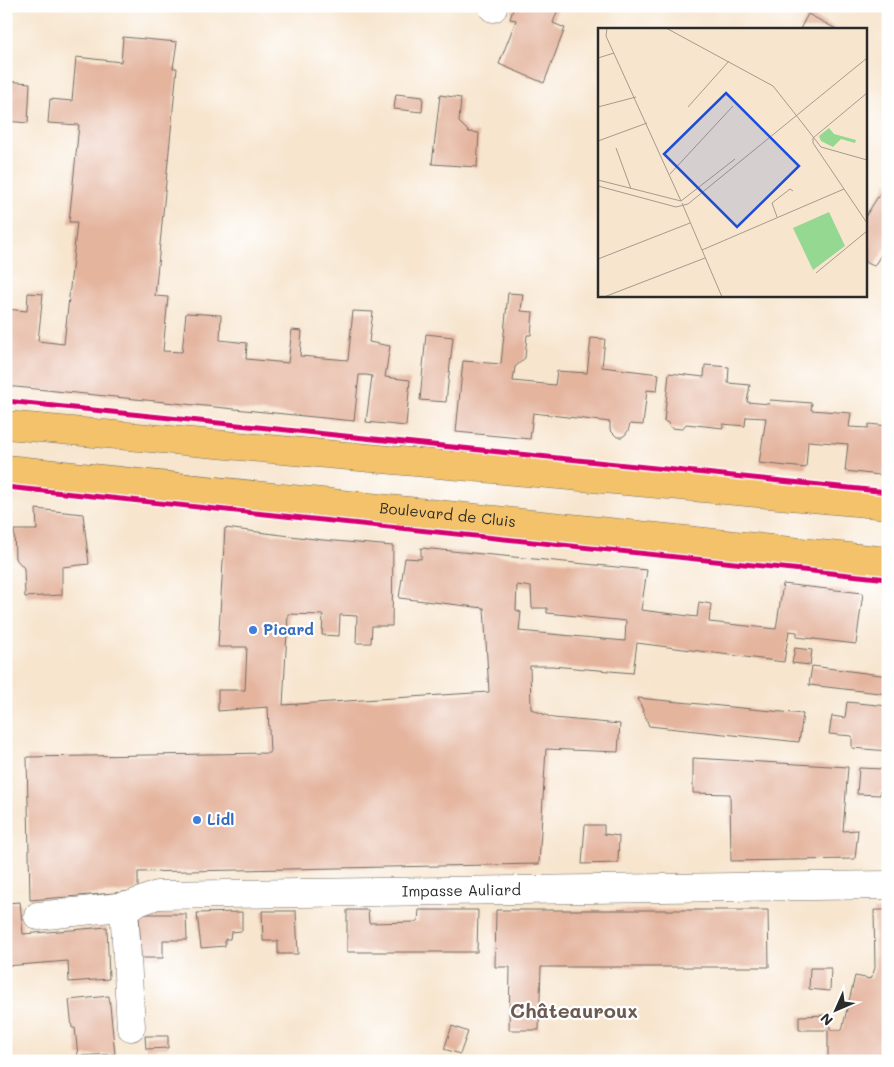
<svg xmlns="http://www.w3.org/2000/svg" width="894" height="1067" viewBox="0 0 894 1067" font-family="Mali,sans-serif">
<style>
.building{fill:#e4b49d;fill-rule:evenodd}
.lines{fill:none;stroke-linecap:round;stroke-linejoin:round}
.minor-casing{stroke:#726c64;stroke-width:29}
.major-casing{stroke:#726c64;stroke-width:29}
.minor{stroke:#fff;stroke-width:28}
.major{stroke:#f3c26a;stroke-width:28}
.cycleway-casing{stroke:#fff;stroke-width:8}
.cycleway{stroke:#d6006c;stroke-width:5}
.shop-dot{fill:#3f7fe0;stroke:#fff;stroke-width:2}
.labels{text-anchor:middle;stroke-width:4.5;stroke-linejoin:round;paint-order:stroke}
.street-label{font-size:15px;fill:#2b2b2b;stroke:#fff}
.shop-label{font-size:15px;font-weight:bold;fill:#366cbe;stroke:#fff;text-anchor:start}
.district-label{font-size:20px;font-weight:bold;fill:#6c5b53;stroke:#fff}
.inset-road{fill:none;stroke:#a59b8d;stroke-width:1}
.view{fill:#1d4ed8;fill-opacity:0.15;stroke:#1d4ed8;stroke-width:2.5}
.inset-edge{fill:none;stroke:#2b2b2b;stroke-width:2.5}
</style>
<rect width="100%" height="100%" fill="#fff"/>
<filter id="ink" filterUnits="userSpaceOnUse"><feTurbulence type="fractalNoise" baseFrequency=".02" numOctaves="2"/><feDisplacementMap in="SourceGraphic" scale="10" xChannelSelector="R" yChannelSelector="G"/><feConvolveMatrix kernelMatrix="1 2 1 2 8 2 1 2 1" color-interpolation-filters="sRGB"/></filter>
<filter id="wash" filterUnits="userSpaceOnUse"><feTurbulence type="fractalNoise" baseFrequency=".0096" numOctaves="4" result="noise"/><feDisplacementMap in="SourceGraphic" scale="20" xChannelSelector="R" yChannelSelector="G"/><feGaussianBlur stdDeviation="1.12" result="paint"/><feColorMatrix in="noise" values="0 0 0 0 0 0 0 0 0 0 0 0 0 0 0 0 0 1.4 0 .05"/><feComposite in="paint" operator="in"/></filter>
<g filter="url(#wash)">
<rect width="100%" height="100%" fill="#f7e5ce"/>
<g id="blocks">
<!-- building -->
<path class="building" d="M514 6H559L553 23 565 28 544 83 499 64 516 20 510 19Z
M808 14 825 23 836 29H800Z
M123 37 177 42 173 68H177L155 296 168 297 163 351 182 352 186 313 221 315 220 340 247 343 246 359 288 363 292 330 302 331 300 356 348 360 353 311 373 312 369 342 390 346 385 377 410 380 406 426 366 422 372 376 366 375H359L354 421 6 386V309L27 311 28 293 43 294 38 341 64 344 77 222H69L79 125 48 123 50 99 72 101 76 57 121 62Z
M6 81 30 83 28 123 6 121Z
M396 94 423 97 422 112 394 109Z
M440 95 461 98 459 122 469 132 479 133 477 167 432 164Z
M888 181V244L874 266 865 262V217Z
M508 293 523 294 521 311 533 312 531 335H527L525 358 515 367 513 381 555 385 557 371 587 373 591 338 605 339 602 367 659 374 657 391 647 390 643 425 630 424 628 431 625 435 622 437H617L610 430V422L533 413 530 439 456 432 463 361 501 364Z
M426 334 453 337 446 402 420 400Z
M705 365 729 367 728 383 750 385 747 402 769 404 770 400 812 403 811 410 851 413 849 427 868 428 869 424 888 426V476L845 471 848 444 808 441 806 468 759 463 766 418 746 417 745 426 723 424V428L686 424 682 429 671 428 667 422H664L669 373 704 377Z
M36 509 83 514 89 564 62 567V595L25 597 24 568 15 558 14 530H37Z
M225 528 323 540 393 546 392 626H372L371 643H356L357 616 340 615 339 636 322 635 323 615 288 614 283 705 489 692 484 608 399 598 405 558 421 559V548L647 570 641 610 697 617 699 602 711 604 709 622 776 629 783 584 863 593 856 644 797 637V632L789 631 784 662 637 643 633 673 552 666H530L531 709 553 718 620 724 618 752 546 749 539 864 138 872V891L30 900 27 757 270 753 268 707 218 711V690H245L247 647H218ZM517 585 531 587 532 608H547V613L626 621 625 641 519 631 521 612 516 610Z
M795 648 812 650 810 665 792 663Z
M812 666 888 676V694L809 685Z
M638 698 803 714 799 742 649 726Z
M847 702 888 706V751L852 748V736L829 734 832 716 845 718Z
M693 758 848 767 843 831 858 830 855 859 731 861 730 794 693 793Z
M859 768 883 769V774L888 775V791H880V795L857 794Z
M585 825H604V834L619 836 618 863 582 864Z
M20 902 23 934 107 927 109 979 69 982 68 961 6 966V903Z
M347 910H368L369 923 418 922 419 910H478L477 952H347Z
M496 910H768L769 967H541L539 1030H509L510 967H495Z
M874 910H888V1061H828V1030H799V1016L830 1015V1030H842L855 976 871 979 875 968Z
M262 911H296L298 954H278V941H263Z
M242 912V931L231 932 230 939H225V946L201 948 197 913Z
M139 914H186L187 940H163V958H141Z
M810 968H831L830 991 809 989Z
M109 996 115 1054 78 1056 75 1028H72L69 1000Z
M452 1026 468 1032 460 1054 444 1049Z
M145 1036H168V1048L146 1049Z"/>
</g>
</g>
<g filter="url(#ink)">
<use href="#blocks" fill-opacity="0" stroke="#726c64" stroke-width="1"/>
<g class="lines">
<!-- minor casing -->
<g class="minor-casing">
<g id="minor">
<path d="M492 6 493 8"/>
<path d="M124 906 131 1027"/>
<path id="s1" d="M38 916 128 906 157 895 888 885"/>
</g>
</g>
<!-- major casing -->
<g class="major-casing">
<g id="major">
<path d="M6 425 888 505"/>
<path id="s2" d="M6 469 888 561"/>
</g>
</g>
<!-- minor -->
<use href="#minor" class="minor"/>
<!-- major -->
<use href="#major" class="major"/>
<!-- cycleway casing -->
<g class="cycleway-casing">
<path id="cycleway" d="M6 401 888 492
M6 487 888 579"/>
</g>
<!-- cycleway -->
<use href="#cycleway" class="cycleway"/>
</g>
</g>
<!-- markers -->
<g class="shop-dot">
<circle cx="253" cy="630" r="5"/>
<circle cx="197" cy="820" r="5"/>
</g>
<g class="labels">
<!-- street labels -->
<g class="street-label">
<text dy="5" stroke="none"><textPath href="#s2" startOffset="444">Boulevard de Cluis</textPath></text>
<text dy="5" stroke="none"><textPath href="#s1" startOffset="426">Impasse Auliard</textPath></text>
</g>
<!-- shop labels -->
<g class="shop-label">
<text x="263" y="635">Picard</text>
<text x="207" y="825">Lidl</text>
</g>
<!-- district labels -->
<g class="district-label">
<text x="574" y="1018">Châteauroux</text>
</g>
</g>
<!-- overview -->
<g transform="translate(598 28)">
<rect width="269" height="269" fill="#f7e5ce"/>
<path d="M231 100 236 106 258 112 257 115 243 111 235 119 223 113 221 108ZM231 184 247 218 215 242 195 200Z" fill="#95d891"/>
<path class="inset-road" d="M9 0 8 8 83 173M68 0 175 58 198 87M0 30 16 25M0 79 38 69M90 79 131 33M198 87 223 119 269 132M215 110V115L269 195M215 110 269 65M0 113 49 95M18 120 33 161M72 146 135 78M0 152 83 173 137 131M0 158 78 179 90 176 269 30M84 175 124 269M179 189 174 175 192 161 195 163M104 222 246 161M0 231 92 195M218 245 269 203M6 269 107 230"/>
<path class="view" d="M128 65 201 138 139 199 66 126Z"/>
<rect width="269" height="269" class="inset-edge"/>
</g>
<!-- margin -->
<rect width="894" height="1067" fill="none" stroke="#fff" stroke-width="25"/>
<!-- north arrow -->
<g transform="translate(836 1010) rotate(225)" stroke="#ffffff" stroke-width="4" paint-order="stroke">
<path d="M0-4L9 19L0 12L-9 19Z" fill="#2b2b2b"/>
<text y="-8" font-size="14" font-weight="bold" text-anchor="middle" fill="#2b2b2b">N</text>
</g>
</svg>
